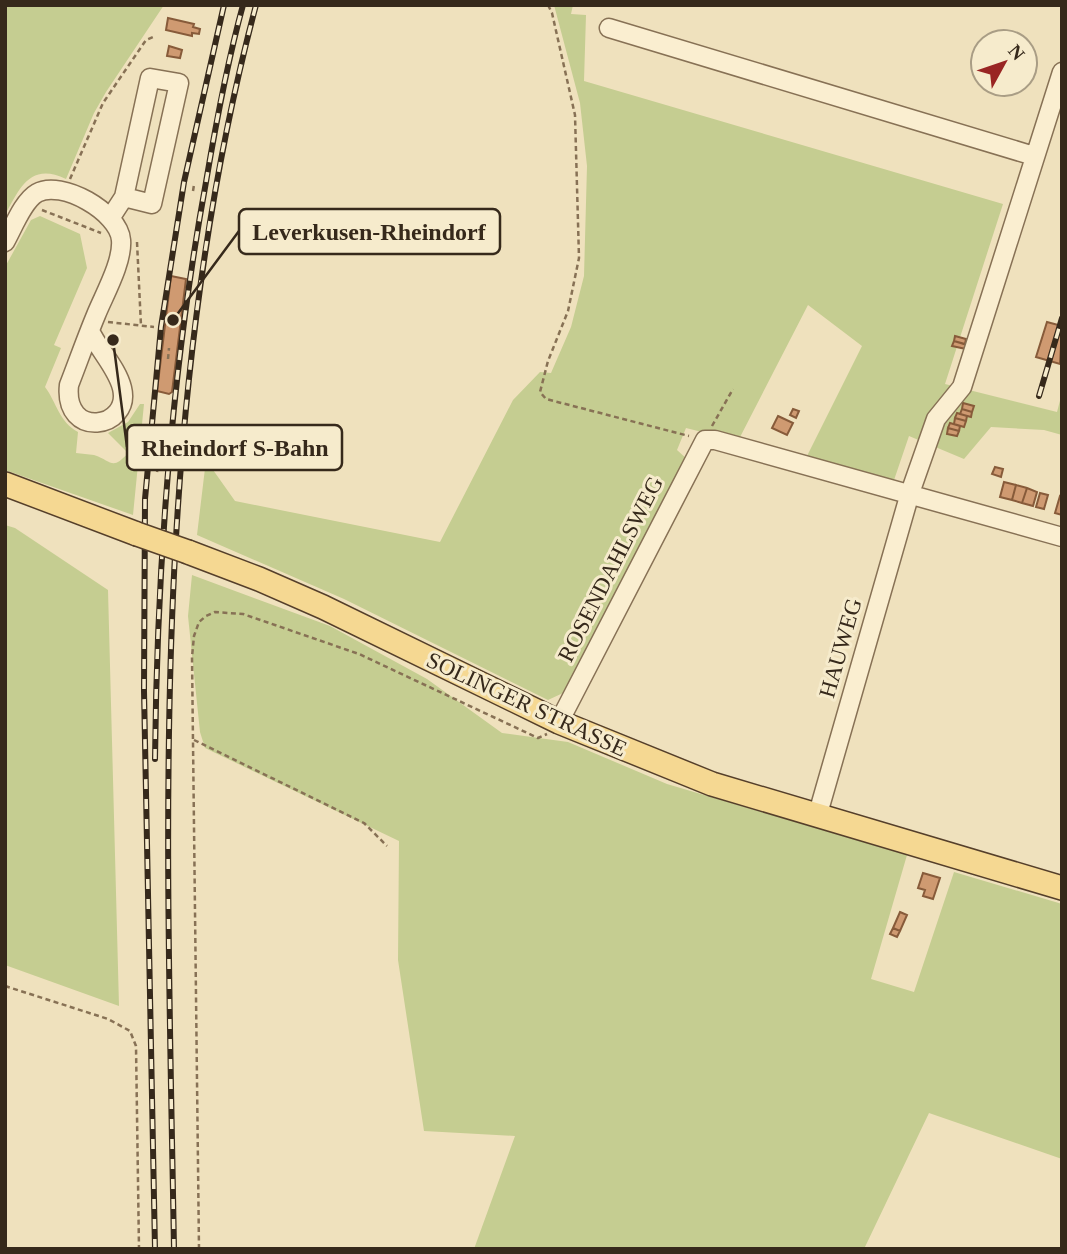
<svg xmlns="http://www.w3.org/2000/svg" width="1067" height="1254" viewBox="0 0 1067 1254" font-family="'Times New Roman',serif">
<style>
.green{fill:#c5cd91}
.building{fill:#cf9a71;stroke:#875b3a;stroke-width:2}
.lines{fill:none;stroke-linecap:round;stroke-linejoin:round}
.minor-casing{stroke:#877155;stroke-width:21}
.major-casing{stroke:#553f2a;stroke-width:26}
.path{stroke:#877155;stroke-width:2.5;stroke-dasharray:5 3.5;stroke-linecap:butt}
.minor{stroke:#faeed0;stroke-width:18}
.major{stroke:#f5d892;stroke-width:23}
.rail-casing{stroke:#36291b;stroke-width:6}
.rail{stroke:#f6ebcc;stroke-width:3.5;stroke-dasharray:10;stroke-linecap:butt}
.major-bridge-casing{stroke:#553f2a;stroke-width:26;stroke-linecap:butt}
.major-bridge{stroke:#f5d892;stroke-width:23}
.labels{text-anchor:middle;stroke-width:6;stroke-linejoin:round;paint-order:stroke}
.street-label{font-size:23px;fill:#36291b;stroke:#f6ebcc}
.leader{fill:none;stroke:#36291b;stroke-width:2.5}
.callout-dot{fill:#36291b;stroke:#f6ebcc;stroke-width:2.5}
.callout{fill:#f6ebcc;stroke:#36291b;stroke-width:2.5}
.callout-label{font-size:24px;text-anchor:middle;font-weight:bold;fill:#36291b}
</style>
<rect width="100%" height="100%" fill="#efe1bd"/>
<!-- green -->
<path class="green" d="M5 5H164L106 92 94 113 66 179C30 162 20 188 5 215Z
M554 5H573L571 14 586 15 584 81 1003 204 945 384 1057 412 1062 393V435L1044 430 991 427 964 459 909 436 893 483 805 460 862 346 808 305 738 441 686 428 677 450 688 460 563 693 548 700 344 599 197 535 206 460 235 501 440 542 513 400 540 372 551 373 571 327 584 276 587 166 580 103Z
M40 216 80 234 87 268 54 345 61 348 45 387C57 403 59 422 78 432L76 453C82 454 88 454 94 455 112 461 112 471 128 453L108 433 128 422 140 404H144L133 515 5 470V267L31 220Z
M5 525 15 528 108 590 119 1006 5 965Z
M192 575 330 626 427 679 502 733 568 742 667 784 907 855 871 979 914 992 954 872 1062 904V1159L929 1113 864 1249H474L515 1136 424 1131 398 960 399 841 205 748 200 732 188 616Z"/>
<!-- building -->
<path class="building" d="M168 18 194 24 193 27 200 29 199 34 192 33V36L166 30Z
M169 46 182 50 180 58 167 56Z
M171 276 186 279 172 392 169 394 157 391Z
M1047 322 1062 326 1060 364 1036 357Z
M955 336 966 339 965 344 954 341Z
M954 341 967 345 966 349 952 346Z
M963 403 974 406 972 412 962 409Z
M793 409 799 411 796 418 790 415Z
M962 409 972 412 971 417 960 414Z
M957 413 967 416 966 421 955 418Z
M778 416 793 423 787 435 772 428Z
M955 418 966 421 964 427 954 424Z
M950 423 960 426 959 431 948 428Z
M948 428 959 431 957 436 947 434Z
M995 467 1003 469 1001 477 992 474Z
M1004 482 1016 485 1012 500 1000 497Z
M1016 485 1027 488 1022 503 1012 500Z
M1027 488 1037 492 1033 506 1022 503Z
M1040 493 1048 495 1044 509 1036 507Z
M1060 496 1062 497V515L1055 513Z
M923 873 940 878 933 899 923 896 925 890 918 888Z
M900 912 907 915 900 931 893 928Z
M893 928 900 931 897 937 890 934Z"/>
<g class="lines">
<!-- minor casing -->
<g class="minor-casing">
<path id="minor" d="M609 28 1034 156
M111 217 124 197 150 78 179 83 152 204 124 197
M5 242C13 228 23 201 37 193 61 179 119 212 121 240 123 262 104 295 96 315 86 339 78 362 69 385 63 440 132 429 122 388 117 368 99 350 90 331
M559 722 705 440H715L1062 537
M817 817 910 493 936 419 962 387 1062 72"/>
</g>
<!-- major casing -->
<g class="major-casing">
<path id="major" d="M5 484 137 534
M188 552 259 579 323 607 559 722 712 784 1062 888"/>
</g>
<!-- path -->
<path class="path" d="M548 5 552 13 575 115 579 258 568 311 548 361 540 392 546 399 689 436
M70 179 103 103 146 40 153 37
M193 191 194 185
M42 210 101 233
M137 242 141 326
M108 322 154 327
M168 359 169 348
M712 426 733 389
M157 472 158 467
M194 740 364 823 387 846
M5 986 108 1019 130 1031 136 1046 139 1249
M199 1249 192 657 194 636 199 622 206 616 215 612 243 614 359 654 538 738 547 734"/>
<!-- minor -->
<use href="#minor" class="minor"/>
<!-- major -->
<use href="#major" class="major"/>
<!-- rail casing -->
<g class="rail-casing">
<path id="rail" d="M1039 396 1062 318
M155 759C157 565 171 373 206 182 216 123 227 63 243 5
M155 1249 144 691 145 499 161 327 184 182 224 5
M174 1249C167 833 148 411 256 5"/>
</g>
<!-- rail -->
<use href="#rail" class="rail"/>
<!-- major-bridge casing -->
<g class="major-bridge-casing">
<path id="major-bridge" d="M137 534 188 552"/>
</g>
<!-- major-bridge -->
<use href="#major-bridge" class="major-bridge"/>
</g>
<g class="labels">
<!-- street labels -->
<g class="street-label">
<text transform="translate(610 569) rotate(-63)" y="8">ROSENDAHLSWEG</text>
<text transform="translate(840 648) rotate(-74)" y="8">HAUWEG</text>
<text transform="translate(527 704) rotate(25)" y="8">SOLINGER STRASSE</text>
</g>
</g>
<!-- callouts -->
<path class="leader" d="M173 320L239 231M113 340L127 447"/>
<g class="callout-dot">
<circle cx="173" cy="320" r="7"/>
<circle cx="113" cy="340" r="7"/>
</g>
<g class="callout">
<rect x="239" y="209" width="261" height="45" rx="7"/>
<rect x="127" y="425" width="215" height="45" rx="7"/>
</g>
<g class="callout-label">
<text x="369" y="240">Leverkusen-Rheindorf</text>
<text x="235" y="456">Rheindorf S-Bahn</text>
</g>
<!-- border -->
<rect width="1067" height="1254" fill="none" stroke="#36291b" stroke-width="14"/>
<!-- north arrow -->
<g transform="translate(1004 63) rotate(50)"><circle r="33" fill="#f6ebcc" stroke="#a99d85" stroke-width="2"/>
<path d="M0-5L12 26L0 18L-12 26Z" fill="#992523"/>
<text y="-10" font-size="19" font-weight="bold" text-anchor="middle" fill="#36291b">N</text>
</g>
</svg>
